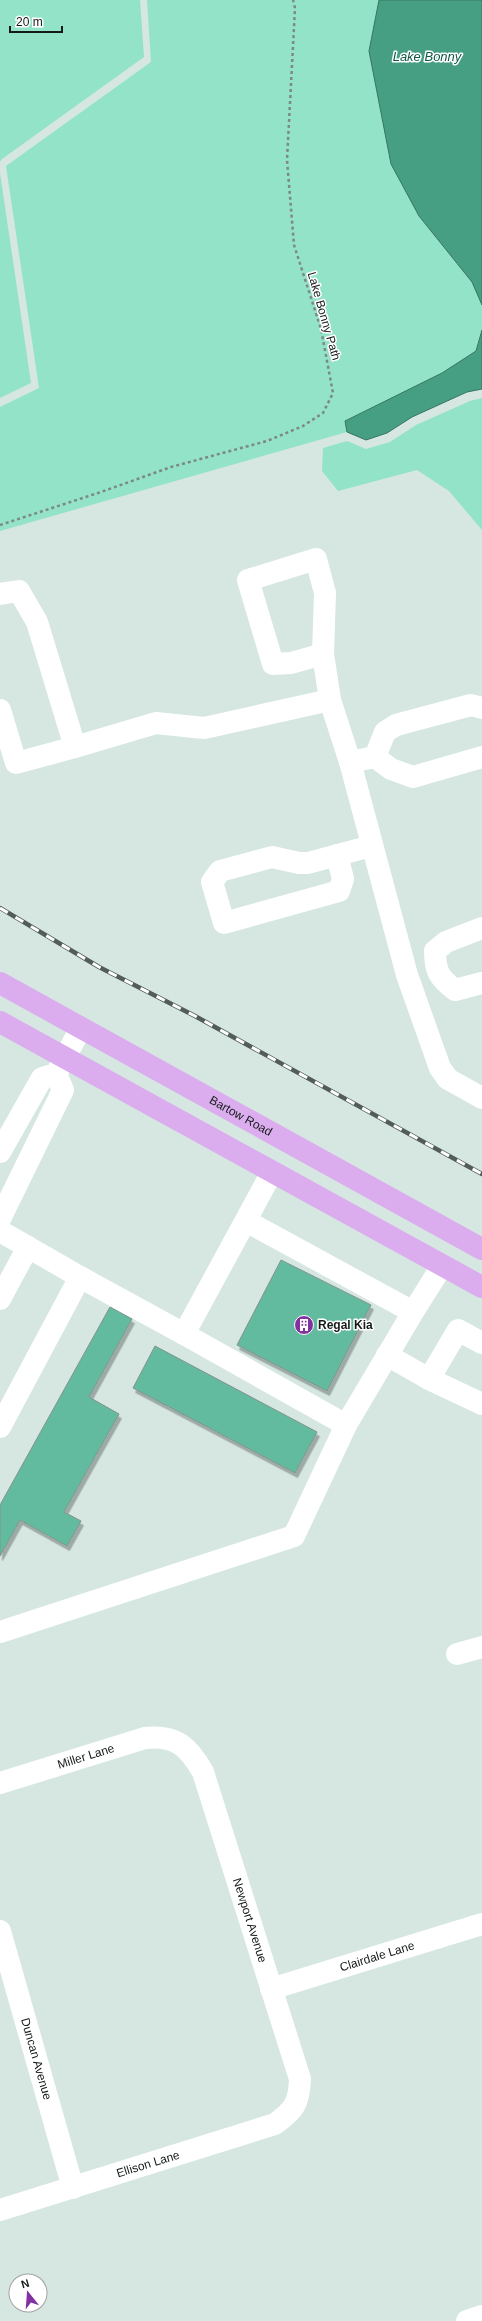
<svg xmlns="http://www.w3.org/2000/svg" width="482" height="2321" viewBox="0 0 482 2321" font-family="Helvetica,sans-serif">
<style>
.green{fill:#92e3c7}
.water{fill:#469e83;stroke:#377663}
.building{fill:#64bb9f;stroke:#82928c;filter:url(#shadow)}
.lines{fill:none;stroke-linecap:round;stroke-linejoin:round}
.path{stroke:#7d8985;stroke-width:2.5;stroke-dasharray:3 3;stroke-linecap:butt}
.minor{stroke:#fff;stroke-width:22}
.major{stroke:#dbadef;stroke-width:22}
.rail-casing{stroke:#525c58;stroke-width:4.5}
.rail{stroke:#fff;stroke-width:3;stroke-dasharray:9;stroke-linecap:butt}
.labels{text-anchor:middle;stroke-width:3;stroke-linejoin:round;paint-order:stroke}
.street-label{font-size:12px;fill:#141a18;stroke:#fff}
.poi-label{font-size:12px;font-weight:bold;fill:#141a18;stroke:#fff;text-anchor:start}
.water-label{font-size:13px;font-style:italic;fill:#115845;stroke:#fff}
</style>
<defs>
<filter id="shadow"><feDropShadow dx="2.5" dy="4.5" stdDeviation="0" flood-color="#0004"/></filter>
</defs>
<rect width="100%" height="100%" fill="#d5e7e0"/>
<!-- green -->
<path class="green" d="M0 0H140L144 57 2 159 0 162Z
M147 0H379L369 51 482 305V330L476 351 442 373 345 421 347 432 0 531V407L39 388 6 166 151 62Z
M0 173 31 383 0 398Z
M482 398V530L449 491 417 470 338 491 322 471 323 448 347 441 366 449 390 442 416 425 470 401Z"/>
<!-- water -->
<path class="water" d="M379 0H482V305L472 282 419 216 391 164 369 51Z
M482 330V389L467 392 412 417 387 433 366 440 347 432 345 421 442 373 476 351Z"/>
<!-- building -->
<path class="building" d="M281 1260 371 1305 327 1391 237 1345Z
M110 1307 132 1319 89 1397 119 1414 64 1512 81 1521 67 1546 20 1520 0 1556V1505Z
M155 1346 317 1432 295 1473 133 1388Z"/>
<g class="lines">
<!-- path -->
<path class="path" d="M0 525 101 492 171 467 267 441 303 426 323 413 333 393 321 329 294 245 287 160 295 8 293 0"/>
<!-- minor -->
<g class="minor">
<path d="M316 559 325 593 323 654 291 663 273 664 248 580Z"/>
<path d="M0 594 19 591 37 622 75 747 16 763 0 710"/>
<path d="M323 654 330 700 350 762 407 975 440 1068 448 1079 482 1098"/>
<path d="M75 747 156 723 204 728 330 700"/>
<path d="M375 757 385 732 396 725 471 705 482 708"/>
<path d="M350 762 375 757 391 769 413 777 482 757"/>
<path d="M337 855 343 879 339 891 224 923 212 882 220 871 272 857 299 863H308L371 846"/>
<path d="M482 928 446 942 435 951C435 971 439 978 455 990L482 983"/>
<path d="M0 1152 42 1078 56 1074 81 1028"/>
<path d="M0 1219 63 1090 56 1074"/>
<path d="M246 1221 413 1312 442 1266"/>
<path d="M0 1231 80 1277 0 1427"/>
<path d="M80 1277 184 1334 272 1172"/>
<path d="M0 1299 28 1247"/>
<path d="M184 1334 346 1425 413 1312"/>
<path d="M387 1355 429 1379 458 1330 482 1343"/>
<path d="M429 1379 482 1404"/>
<path d="M0 1632 294 1536 346 1425"/>
<path d="M457 1654 482 1647"/>
<path id="s1" d="M0 1783 145 1738C176 1735 188 1746 203 1772L300 2079C299 2104 294 2110 275 2124L0 2210"/>
<path id="s2" d="M0 1931 73 2188"/>
<path id="s3" d="M271 1989 482 1924"/>
<path d="M467 2321 482 2316"/>
</g>
<!-- major -->
<g class="major">
<path id="s4" d="M0 983 482 1249"/>
<path d="M0 1022 482 1287"/>
</g>
<!-- rail casing -->
<g class="rail-casing">
<path id="rail" d="M0 908 99 967 195 1016 482 1174"/>
</g>
<!-- rail -->
<use href="#rail" class="rail"/>
</g>
<!-- icons -->
<defs>
<g id="building-disc" transform="scale(1)"><circle r="9.5" fill="#8131a1" stroke="#fff"/><path d="M-4-6H4V6H1V3H-1V6H-4ZM-2.5-4.3h1.7v1.8h-1.7ZM.8-4.3h1.7v1.8H.8ZM-2.5-1h1.7V.8h-1.7ZM.8-1h1.7V.8H.8Z" fill="#fff"/></g>
</defs>
<g fill-rule="evenodd">
<use href="#building-disc" x="304" y="1325"/>
</g>
<g class="labels">
<!-- street labels -->
<g class="street-label">
<text transform="translate(324 316) rotate(74)" y="4">Lake Bonny Path</text>
<text dy="4" stroke="none"><textPath href="#s4" startOffset="275">Bartow Road</textPath></text>
<text dy="4" stroke="none"><textPath href="#s1" startOffset="90">Miller Lane</textPath></text>
<text dy="4" stroke="none"><textPath href="#s1" startOffset="380">Newport Avenue</textPath></text>
<text dy="4" stroke="none"><textPath href="#s3" startOffset="111">Clairdale Lane</textPath></text>
<text dy="4" stroke="none"><textPath href="#s2" startOffset="133">Duncan Avenue</textPath></text>
<text transform="translate(148 2164) rotate(-17)" y="4">Ellison Lane</text>
</g>
<!-- poi labels -->
<g class="poi-label">
<text x="318" y="1329">Regal Kia</text>
</g>
<!-- water labels -->
<g class="water-label">
<text x="427" y="61">Lake Bonny</text>
</g>
</g>
<!-- north arrow -->
<g transform="translate(28 2293) rotate(343)"><circle r="19" fill="#ffffff" stroke="#a1a3a3"/>
<path d="M0-3L7 15L0 10L-7 15Z" fill="#8131a1"/>
<text y="-6" font-size="11" font-weight="bold" text-anchor="middle" fill="#141a18">N</text>
</g>
<!-- scale -->
<path d="M10 26v6h52v-6" fill="none" stroke="#141a18" stroke-width="2"/>
<text x="16" y="26" font-size="12" fill="#141a18" stroke="#ffffff" stroke-width="3" paint-order="stroke">20 m</text>
</svg>
